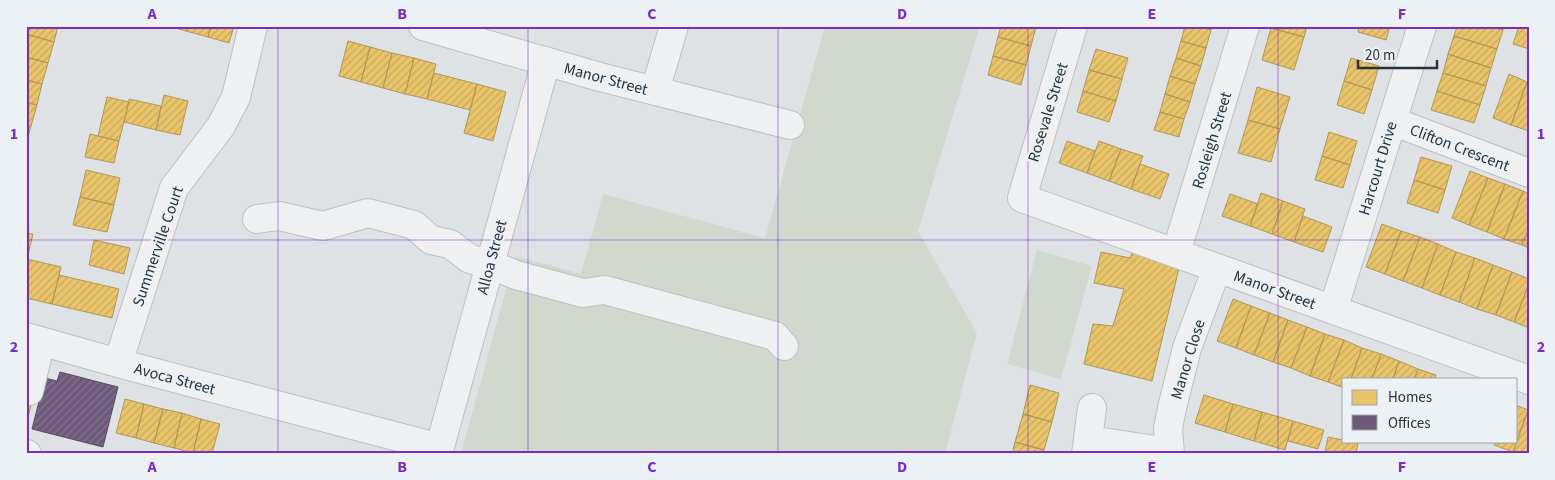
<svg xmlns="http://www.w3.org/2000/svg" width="1555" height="480" viewBox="0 0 1555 480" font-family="'Source Sans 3',sans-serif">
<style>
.green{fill:#d1d9cf}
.homes{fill:url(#homes-hatch);stroke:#ae985c}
.offices{fill:url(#offices-hatch);stroke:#584d68}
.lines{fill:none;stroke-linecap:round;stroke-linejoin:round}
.minor-casing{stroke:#bdc0c2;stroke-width:30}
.minor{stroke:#eef0f1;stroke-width:28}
.grid{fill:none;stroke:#7b2cbf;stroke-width:1;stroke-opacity:0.55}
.labels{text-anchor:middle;stroke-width:5;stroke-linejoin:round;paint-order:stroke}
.street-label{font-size:16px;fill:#26323d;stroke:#ecf1f5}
.neatline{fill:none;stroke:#7b2cbf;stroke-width:2}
.grid-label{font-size:16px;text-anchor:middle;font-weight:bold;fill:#7b2cbf}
</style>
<defs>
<pattern id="homes-hatch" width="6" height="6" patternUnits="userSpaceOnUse" patternTransform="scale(1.25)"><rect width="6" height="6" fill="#e9c46a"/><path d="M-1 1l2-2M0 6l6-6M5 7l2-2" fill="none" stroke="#c8a95d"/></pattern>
<pattern id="offices-hatch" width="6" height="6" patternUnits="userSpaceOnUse" patternTransform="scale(1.25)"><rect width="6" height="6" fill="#6d597a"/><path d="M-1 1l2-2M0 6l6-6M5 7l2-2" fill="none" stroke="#81738d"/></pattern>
</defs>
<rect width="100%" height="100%" fill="#dfe2e4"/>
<!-- green -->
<path class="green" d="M825 26H980L918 231 977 333 945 454H461L515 256 581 274 603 194 765 238Z
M1037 250 1092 266 1061 379 1007 364Z"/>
<!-- homes -->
<path class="homes" d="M26 26H58L54 42 26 34Z
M168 26H188L186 31Z
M188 26H211L208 37 186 31Z
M211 26H234L229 43 208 37Z
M1001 26 1036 27 1031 46 998 37Z
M1185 26H1198L1211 30 1206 48 1181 41Z
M1198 26H1212L1211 30Z
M1272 26H1307L1304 37 1271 28Z
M1359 26H1390L1386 40 1358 32Z
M1457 26H1489L1503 30 1497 49 1454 36Z
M1489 26H1504L1503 30Z
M1519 26H1529V49L1513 44Z
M1271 28 1304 37 1294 70 1262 60Z
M26 34 54 42 48 63 26 57Z
M1454 36 1497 49 1491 68 1448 54Z
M998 37 1031 46 1026 65 993 56Z
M348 41 370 47 361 82 339 76Z
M1181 41 1206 48 1201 66 1176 58Z
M370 47 392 53 383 88 361 82Z
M1096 49 1128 58 1122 79 1089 70Z
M392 53 414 58 405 94 383 88Z
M1448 54 1491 68 1486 86 1443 73Z
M993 56 1026 65 1021 85 988 75Z
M26 57 48 63 42 84 26 80Z
M414 58 436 64 427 99 405 94Z
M1176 58 1201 66 1195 84 1170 76Z
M1351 58 1379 66 1372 90 1344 81Z
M1089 70 1122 79 1116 101 1083 91Z
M434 73 477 84 470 110 427 99Z
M1443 73 1486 86 1480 105 1437 91Z
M1509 74 1527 82 1511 125 1493 118Z
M1170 76 1195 84 1190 102 1165 94Z
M26 80 42 84 37 105 26 102Z
M1344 81 1372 90 1364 114 1337 105Z
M1527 82H1529V131L1511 125Z
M477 84 506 92 493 141 464 133Z
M1257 87 1290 97 1280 129 1248 120Z
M1083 91 1116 101 1109 122 1077 112Z
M1437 91 1480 105 1474 123 1431 110Z
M1165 94 1190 102 1184 119 1160 112Z
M164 95 188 101 180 135 156 130Z
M107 97 129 102 119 141 98 136Z
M129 99 161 106 156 130 124 122Z
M26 102 37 105 31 126 26 125Z
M1160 112 1184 119 1179 137 1154 130Z
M1248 120 1280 129 1271 162 1238 153Z
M26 125 31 126 26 145Z
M1329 132 1357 141 1350 165 1322 156Z
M90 134 119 141 114 163 85 157Z
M1067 141 1095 151 1087 173 1059 163Z
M1099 141 1121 149 1109 181 1087 173Z
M1121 149 1143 156 1131 189 1109 181Z
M1322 156 1350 165 1343 188 1315 180Z
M1421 157 1452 166 1445 190 1414 180Z
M1140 164 1169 174 1160 199 1131 189Z
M86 170 120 178 114 205 80 197Z
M1470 171 1488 178 1469 225 1452 218Z
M1488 178 1505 184 1487 232 1469 225Z
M1414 180 1445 190 1438 213 1407 203Z
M1505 184 1523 191 1504 239 1487 232Z
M1523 191 1529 194V228L1522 245 1504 239Z
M1261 193 1283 201 1272 234 1250 226Z
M1230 194 1258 204 1250 226 1222 216Z
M80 197 114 205 107 232 73 225Z
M1283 201 1305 209 1294 242 1272 234Z
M1303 216 1332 227 1323 252 1294 242Z
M1382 224 1401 231 1385 274 1366 267Z
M1529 228V248L1522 245Z
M1401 231 1420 237 1403 281 1385 274Z
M26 233 33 234 26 264Z
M1420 237 1438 244 1422 288 1403 281Z
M94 240 130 248 124 274 89 265Z
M1438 244 1456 252 1440 295 1422 288Z
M1133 250 1180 264 1152 381 1084 364 1093 324 1113 326 1124 289 1094 283 1101 252 1130 258Z
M1456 252 1475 258 1459 302 1440 295Z
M1475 258 1493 265 1477 309 1459 302Z
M27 259 61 267 52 304 26 298Z
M1493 265 1512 272 1496 315 1477 309Z
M1512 272 1529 279V284L1514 322 1496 315Z
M59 275 119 289 112 318 52 304Z
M1529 284V328L1514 322Z
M1233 299 1251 306 1236 348 1217 341Z
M1251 306 1270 313 1254 355 1236 348Z
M1270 313 1288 320 1273 362 1254 355Z
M1288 320 1307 327 1291 368 1273 362Z
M1307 327 1325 334 1310 376 1291 368Z
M1325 334 1344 340 1328 382 1310 376Z
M1344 340 1362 348 1351 379H1344V388L1328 382Z
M1362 348 1381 354 1372 379H1351Z
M1381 354 1399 361 1393 379H1372Z
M1399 361 1418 369 1414 379H1393Z
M1418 369 1436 375 1435 379H1414Z
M1030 385 1059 393 1052 422 1023 414Z
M1204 395 1233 404 1225 432 1195 423Z
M125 399 144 404 136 438 116 433Z
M26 400 32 402 26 424Z
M144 404 163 409 154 443 136 438Z
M1233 404 1262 412 1254 441 1225 432Z
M1516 405 1528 410 1513 452 1494 445 1496 441H1516Z
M163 409 182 413 174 448 154 443Z
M1528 410 1529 454H1518L1513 452Z
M1262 412 1293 421 1285 450 1254 441Z
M182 413 201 419 193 453 174 448Z
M1023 414 1052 422 1044 450 1015 442Z
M201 419 220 424 212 454 193 453Z
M1293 421 1324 430 1318 449 1288 441Z
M1328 437 1358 443 1356 454H1333L1325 452Z
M1015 442 1044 450 1043 454H1012Z"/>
<!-- offices -->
<path class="offices" d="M60 372 118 387 103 447 32 429 45 378 57 381Z"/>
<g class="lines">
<!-- minor casing -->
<g class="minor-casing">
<path id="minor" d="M423 26 600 77 790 125
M1073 26 1022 198 1529 380
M655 91 674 26
M1392 121 1529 173
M257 219 279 216 323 226 368 213 414 225 431 240 450 244 470 259 489 264 516 275 583 293 605 290 775 336 784 346
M1176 253 1245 26
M1333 310 1422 26
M26 337 118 363 440 448
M118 363 174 188 221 126 236 97 253 26
M29 391 41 341
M1089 440 1169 452
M26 454H27
M438 454 546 61
M1086 454 1092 408
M1170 454 1168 428 1172 408 1187 348 1217 268"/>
</g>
<!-- minor -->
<use href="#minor" class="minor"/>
</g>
<!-- grid -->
<path class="grid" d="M278 26V454M528 26V454M778 26V454M1028 26V454M1278 26V454M26 240H1529"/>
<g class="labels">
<!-- street labels -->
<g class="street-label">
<text transform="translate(606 78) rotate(15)" y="6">Manor Street</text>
<text transform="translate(1047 112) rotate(-73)" y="6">Rosevale Street</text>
<text transform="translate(1211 140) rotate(-73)" y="6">Rosleigh Street</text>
<text transform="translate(1460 147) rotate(21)" y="6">Clifton Crescent</text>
<text transform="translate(1377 168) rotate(-73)" y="6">Harcourt Drive</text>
<text transform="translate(157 246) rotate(-71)" y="6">Summerville Court</text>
<text transform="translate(491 257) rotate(-75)" y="6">Alloa Street</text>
<text transform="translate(1275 289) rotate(20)" y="6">Manor Street</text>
<text transform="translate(1187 359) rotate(-73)" y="6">Manor Close</text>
<text transform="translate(175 378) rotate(15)" y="6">Avoca Street</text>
</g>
</g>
<!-- border -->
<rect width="1555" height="480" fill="none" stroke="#ecf1f5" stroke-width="55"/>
<!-- legend -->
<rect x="1342" y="378" width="175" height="65" fill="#ecf1f5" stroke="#9da5ab"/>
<rect x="1352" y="390" width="25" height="15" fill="#e9c46a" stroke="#9da5ab"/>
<text x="1388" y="402" font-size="15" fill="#26323d">Homes</text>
<rect x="1352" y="415" width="25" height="15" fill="#6d597a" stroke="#9da5ab"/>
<text x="1388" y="428" font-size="15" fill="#26323d">Offices</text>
<!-- scale -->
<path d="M1358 60v8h79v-8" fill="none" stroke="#26323d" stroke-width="2.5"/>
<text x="1365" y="60" font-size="15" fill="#26323d" stroke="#ecf1f5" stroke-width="4" paint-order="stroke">20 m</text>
<rect x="28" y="28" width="1500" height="424" class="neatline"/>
<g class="grid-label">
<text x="152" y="19">A</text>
<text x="402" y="19">B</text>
<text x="652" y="19">C</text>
<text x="902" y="19">D</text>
<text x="1152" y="19">E</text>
<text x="1402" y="19">F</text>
<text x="14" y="139">1</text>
<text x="1541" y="139">1</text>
<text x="14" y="352">2</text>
<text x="1541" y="352">2</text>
<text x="152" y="472">A</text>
<text x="402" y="472">B</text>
<text x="652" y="472">C</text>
<text x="902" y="472">D</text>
<text x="1152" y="472">E</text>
<text x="1402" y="472">F</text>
</g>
</svg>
